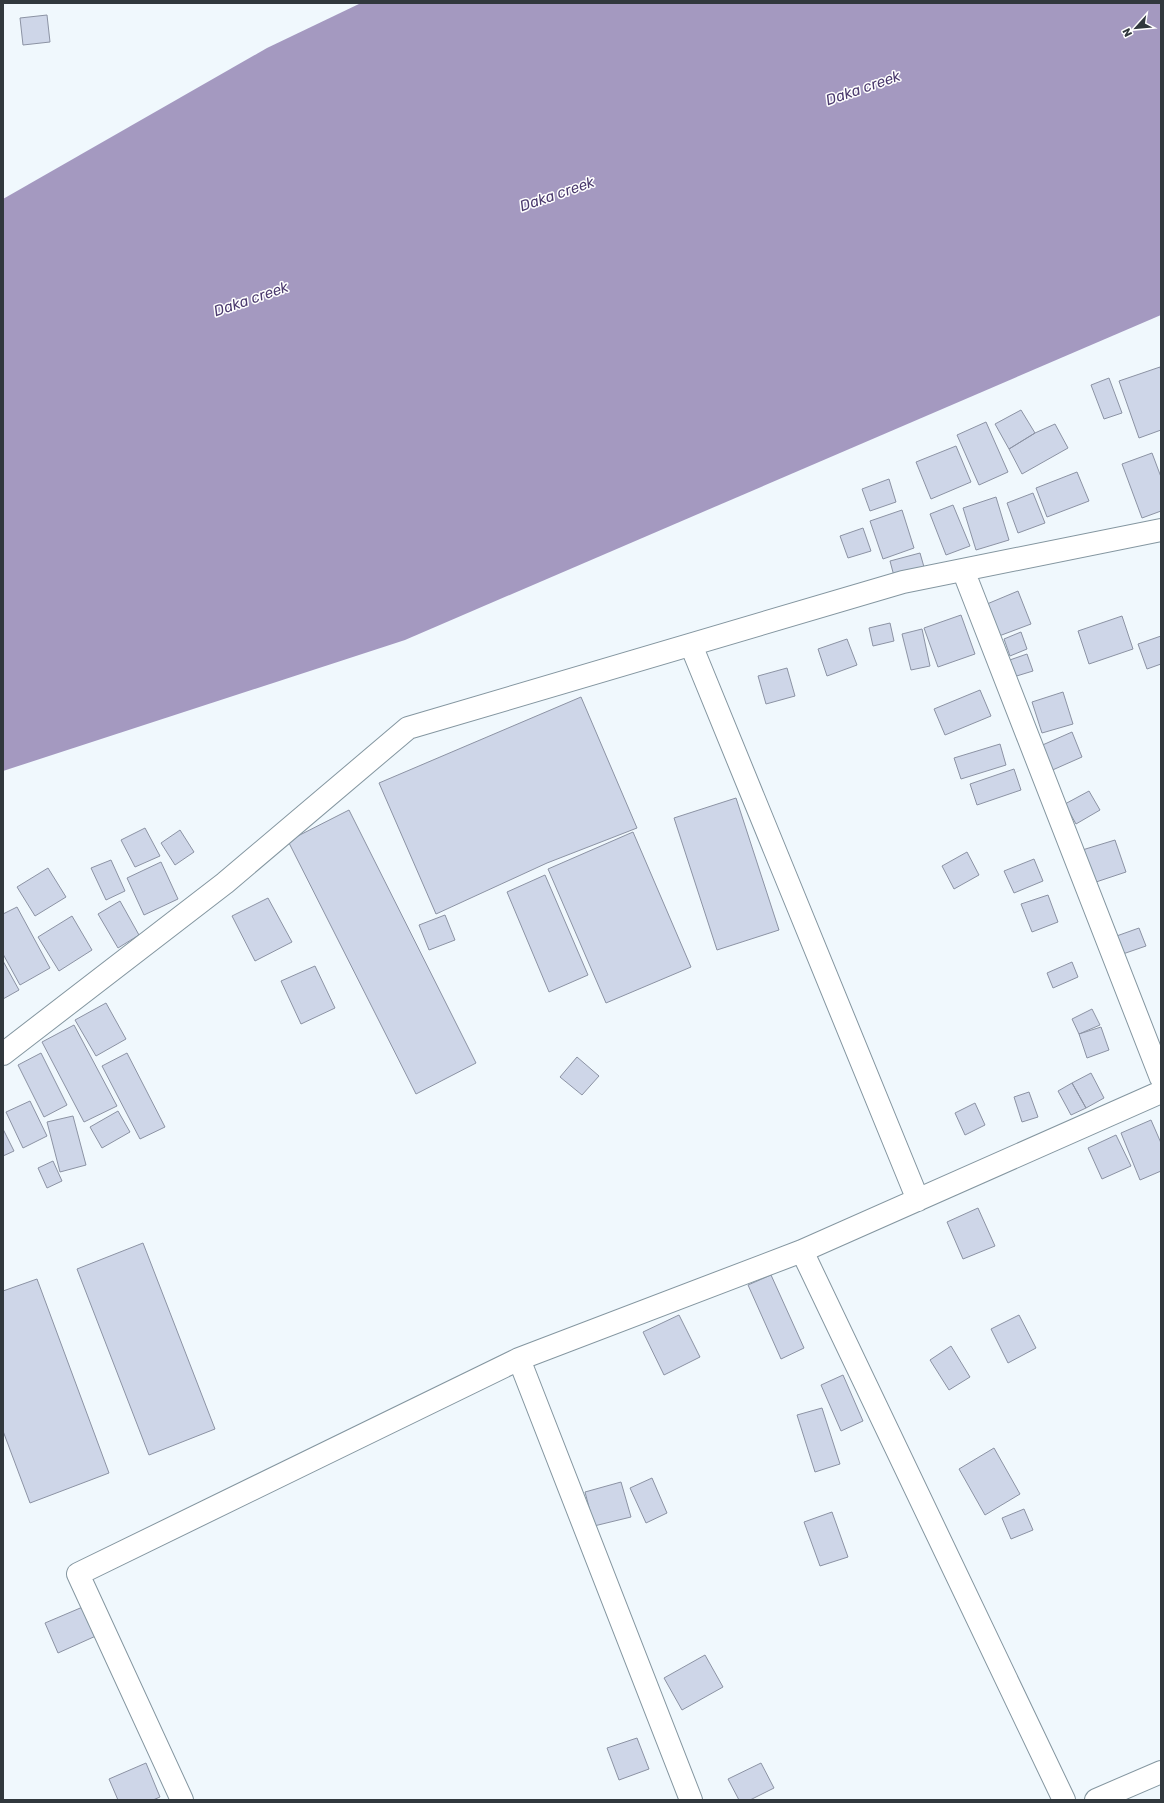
<svg xmlns="http://www.w3.org/2000/svg" width="1164" height="1803" viewBox="0 0 1164 1803" font-family="Rubik,sans-serif">
<style>
.water{fill:#a499c0}
.building{fill:#ced6e8;stroke:#8c93a4}
.lines{fill:none;stroke-linecap:round;stroke-linejoin:round}
.minor-casing{stroke:#8496a0;stroke-width:24}
.minor{stroke:#fff;stroke-width:22}
.labels{text-anchor:middle;stroke-width:3;stroke-linejoin:round;paint-order:stroke}
.water-label{font-size:15px;font-style:italic;fill:#4c3b6f;stroke:#fff}
</style>
<rect width="100%" height="100%" fill="#f0f8fd"/>
<!-- water -->
<path class="water" d="M361 3H1161V315L405 640 3 771V199L267 48Z"/>
<!-- building -->
<path class="building" d="M47 15 50 42 23 45 20 18Z
M1160 367 1161 371V430L1139 438 1119 381Z
M1109 378 1122 413 1104 419 1091 385Z
M1021 410 1035 433 1009 449 995 424Z
M986 422 1008 472 979 485 957 435Z
M1055 424 1068 448 1022 474 1009 449 1035 433Z
M956 446 971 482 931 499 916 462Z
M1152 453 1161 477V511L1142 518 1122 464Z
M1077 472 1089 501 1047 517 1036 488Z
M889 479 896 502 870 511 862 489Z
M1033 493 1045 523 1018 533 1007 503Z
M996 497 1009 540 976 550 963 508Z
M953 505 970 546 946 555 930 514Z
M902 510 914 548 883 559 870 521Z
M863 528 871 551 848 558 840 536Z
M920 553 924 567 894 576 890 561Z
M1018 591 1031 624 999 636 987 604Z
M961 615 975 654 938 667 924 628Z
M1122 616 1133 649 1089 664 1078 631Z
M890 623 894 641 873 646 869 628Z
M922 629 930 666 911 670 902 634Z
M1021 632 1027 649 1010 656 1004 639Z
M1161 636V664L1147 669 1138 644Z
M847 639 857 665 827 676 818 649Z
M1027 654 1033 671 1010 678 1004 662Z
M787 668 795 696 766 704 758 676Z
M980 690 991 716 945 735 934 709Z
M1063 692 1073 724 1042 733 1032 702Z
M581 697 637 828 547 863 436 914 379 783Z
M1072 732 1082 757 1048 772 1038 747Z
M1000 744 1006 765 961 779 954 758Z
M1014 769 1021 790 977 805 970 784Z
M1089 791 1100 810 1076 824 1065 804Z
M736 798 779 930 717 950 674 818Z
M349 810 476 1063 416 1094 288 841Z
M145 828 160 856 135 867 121 840Z
M180 830 194 852 175 865 161 843Z
M633 832 691 967 606 1003 548 869Z
M1115 840 1126 872 1090 884 1079 851Z
M967 852 979 875 954 889 942 866Z
M1034 859 1043 881 1014 893 1004 871Z
M111 860 125 891 106 900 91 868Z
M161 862 178 899 144 915 127 878Z
M48 868 66 897 35 916 17 887Z
M545 875 588 975 549 992 507 892Z
M1048 895 1058 922 1032 932 1021 904Z
M268 898 292 942 255 961 232 916Z
M120 901 139 935 118 948 98 914Z
M17 907 50 968 20 985 3 954V914Z
M445 915 455 940 429 950 419 925Z
M72 916 92 950 59 971 38 937Z
M1139 928 1146 946 1117 956 1111 938Z
M3 961 19 990 3 999Z
M1072 962 1078 977 1053 988 1047 973Z
M315 966 335 1008 301 1024 281 981Z
M106 1003 126 1039 96 1056 75 1020Z
M1092 1009 1100 1025 1079 1034 1072 1019Z
M74 1025 117 1106 84 1122 42 1042Z
M1101 1027 1109 1050 1087 1058 1079 1034Z
M41 1053 67 1105 44 1117 18 1065Z
M127 1053 165 1127 140 1139 102 1066Z
M577 1057 599 1076 582 1095 560 1077Z
M1091 1073 1104 1098 1086 1108 1072 1083Z
M1072 1083 1086 1108 1071 1115 1058 1091Z
M1029 1092 1038 1117 1022 1122 1014 1097Z
M30 1101 47 1136 23 1148 6 1112Z
M975 1103 985 1125 965 1135 955 1113Z
M118 1111 130 1132 102 1148 90 1127Z
M73 1116 86 1165 60 1172 47 1122Z
M1151 1120 1161 1143V1171L1140 1180 1121 1133Z
M3 1129 14 1151 3 1156Z
M1116 1135 1131 1166 1102 1179 1088 1148Z
M53 1161 62 1181 47 1188 38 1168Z
M978 1208 995 1246 963 1259 947 1222Z
M143 1243 215 1429 149 1455 77 1269Z
M771 1275 804 1348 781 1359 748 1285Z
M37 1279 109 1473 30 1503 3 1431V1291Z
M679 1315 700 1357 664 1375 643 1332Z
M1019 1315 1036 1348 1008 1363 991 1329Z
M951 1346 970 1377 949 1390 930 1360Z
M843 1375 863 1421 841 1431 821 1385Z
M822 1408 840 1464 815 1472 797 1415Z
M994 1448 1020 1494 985 1515 959 1469Z
M652 1478 667 1513 646 1523 630 1488Z
M621 1482 631 1517 594 1526 585 1492Z
M1024 1509 1033 1530 1011 1539 1002 1518Z
M832 1512 848 1557 820 1566 804 1522Z
M85 1606 98 1635 58 1653 45 1623Z
M705 1655 723 1687 682 1710 664 1678Z
M637 1738 649 1769 619 1780 607 1748Z
M146 1763 160 1797 153 1800H118L109 1779Z
M761 1763 774 1788 750 1800H739L728 1779Z"/>
<g class="lines">
<!-- minor casing -->
<g class="minor-casing">
<path id="minor" d="M963 570 1161 1078
M691 645 918 1200
M3 1054 225 883 408 728 903 582 1161 530
M802 1251 1064 1800
M519 1359 691 1800
M182 1800 78 1574 519 1359 802 1251 1161 1092
M1096 1800 1161 1772"/>
</g>
<!-- minor -->
<use href="#minor" class="minor"/>
</g>
<g class="labels">
<!-- water labels -->
<g class="water-label">
<text transform="translate(863 88) rotate(-19)" y="5">Daka creek</text>
<text transform="translate(557 194) rotate(-19)" y="5">Daka creek</text>
<text transform="translate(251 299) rotate(-19)" y="5">Daka creek</text>
</g>
</g>
<!-- border -->
<rect width="1164" height="1803" fill="none" stroke="#31383d" stroke-width="8"/>
<!-- north arrow -->
<g transform="translate(1136 28) rotate(243)" stroke="#ffffff" stroke-width="3" paint-order="stroke">
<path d="M0-3L7 15L0 10L-7 15Z" fill="#31383d"/>
<text y="-6" font-size="11" font-weight="bold" text-anchor="middle" fill="#31383d">N</text>
</g>
</svg>
